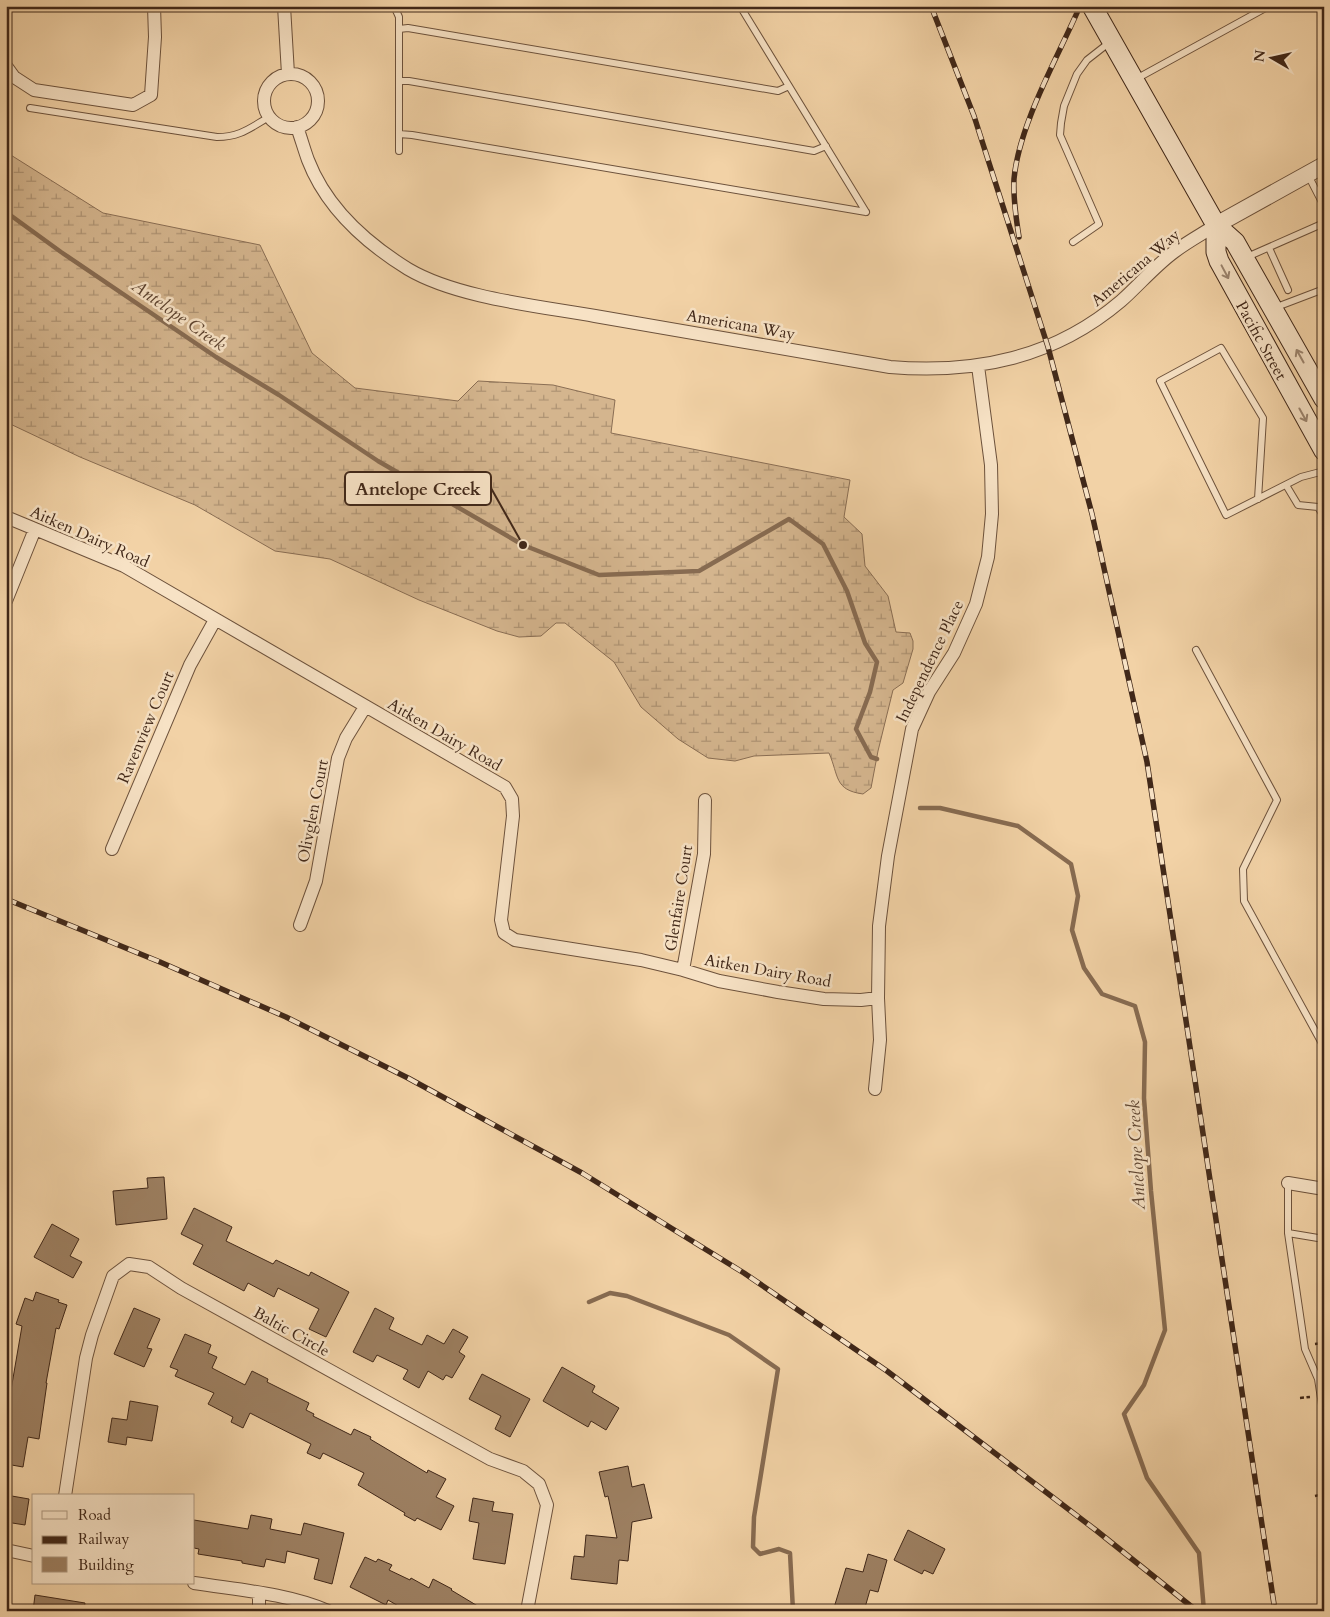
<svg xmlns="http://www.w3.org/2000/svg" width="1330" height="1617" viewBox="0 0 1330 1617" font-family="Cardo,serif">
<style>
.wetland{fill:url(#wetland-marsh);stroke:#8a6e54}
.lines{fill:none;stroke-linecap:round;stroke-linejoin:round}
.stream{stroke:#876b51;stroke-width:4.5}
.building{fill:#9d8062;stroke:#412819}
.service-casing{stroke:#6d523c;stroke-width:8}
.minor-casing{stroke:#6d523c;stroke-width:14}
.tertiary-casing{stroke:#6d523c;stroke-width:18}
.secondary-casing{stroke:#412819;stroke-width:21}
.path{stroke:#412819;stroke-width:2.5;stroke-dasharray:4 2.5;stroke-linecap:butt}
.service{stroke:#f7e2c5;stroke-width:6}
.minor{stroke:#f7e2c5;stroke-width:12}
.tertiary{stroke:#f7e2c5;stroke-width:16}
.secondary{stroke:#f7e2c5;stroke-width:19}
.rail-casing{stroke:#412819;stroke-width:5.5}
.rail{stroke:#f7e2c5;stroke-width:4;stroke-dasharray:11;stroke-linecap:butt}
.oneway{stroke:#9c856f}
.labels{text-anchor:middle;stroke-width:5;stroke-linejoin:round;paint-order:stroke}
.street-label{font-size:16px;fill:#412819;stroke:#f7e2c5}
.water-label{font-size:18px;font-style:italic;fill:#5e4430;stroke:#f7e2c5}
.leader{fill:none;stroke:#412819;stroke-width:2}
.callout-dot{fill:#412819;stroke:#f7e2c5;stroke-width:2}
.callout{fill:#f7e2c5;stroke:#412819;stroke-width:2}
.callout-label{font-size:18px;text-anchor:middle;font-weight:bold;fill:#412819}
</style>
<defs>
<pattern id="wetland-marsh" width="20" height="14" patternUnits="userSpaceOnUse" patternTransform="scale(1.25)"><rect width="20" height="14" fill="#d4b58e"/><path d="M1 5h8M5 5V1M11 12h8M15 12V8" fill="none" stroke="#ae9373"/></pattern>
</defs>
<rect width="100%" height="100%" fill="#f2d2a6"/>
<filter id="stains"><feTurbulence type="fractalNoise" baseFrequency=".004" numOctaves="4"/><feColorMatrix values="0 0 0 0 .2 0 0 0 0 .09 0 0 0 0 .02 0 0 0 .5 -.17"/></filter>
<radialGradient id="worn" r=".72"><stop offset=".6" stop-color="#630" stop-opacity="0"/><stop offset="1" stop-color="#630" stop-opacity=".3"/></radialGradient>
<!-- wetland -->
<path class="wetland" d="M6 152 103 213 260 245 312 353 355 388 458 401 478 381 553 385 615 400 611 433 850 480 844 517 862 534 865 566 888 596 896 632 910 633 913 641V649L903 683 893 690 878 751 871 788 863 794C834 790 839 776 829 753L754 756 735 761 708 758 678 739 641 707 614 662 565 623H556L541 636 519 637 497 631 419 600 330 559 275 551 195 505 80 457 6 422Z"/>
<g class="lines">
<!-- stream -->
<path class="stream" d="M6 212 61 252 216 357 279 395 378 461 523 545 599 575 699 571 789 519 823 544 847 591 865 643 877 662 870 692 856 729 871 757 877 759
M920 808H940L1018 826 1071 864 1078 896 1072 930 1084 968 1102 994 1135 1006 1145 1042 1144 1098 1151 1191 1165 1330 1144 1385 1124 1414 1147 1478 1199 1553 1204 1611
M589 1302 610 1293 627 1296 729 1335 778 1369 754 1517 753 1547 760 1554 779 1549 790 1553 793 1611"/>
</g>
<!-- building -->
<path class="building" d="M164 1177 167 1219 116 1225 113 1191 148 1188 147 1178Z
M194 1208 232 1227 226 1241 273 1264 276 1260 309 1276 311 1272 349 1292 326 1337 309 1329 319 1309 278 1288 274 1297 248 1283 244 1291 193 1264 203 1245 181 1234Z
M52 1224 79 1239 70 1256 82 1262 73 1278 34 1257Z
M36 1292 59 1300 58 1302 67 1305 59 1329 56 1328 46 1383H47L39 1439 28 1437 23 1467 6 1464V1419L22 1326 16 1324 25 1298 33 1301Z
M134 1308 160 1319 147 1348 152 1349 144 1367 114 1354Z
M375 1308 394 1318 389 1329 422 1345 427 1335 444 1344 453 1329 468 1337 459 1352 465 1356 452 1378 446 1375 443 1380 428 1371 419 1388 403 1379 408 1370 377 1355 373 1362 353 1352Z
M185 1334 211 1345 208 1353 217 1357 212 1368 245 1385 252 1371 268 1379 267 1382 309 1403 306 1410 314 1414 313 1416 351 1435 354 1429 371 1437 370 1439 427 1473 428 1470 446 1479 436 1497 454 1506 441 1530 417 1518 415 1521 404 1515 405 1513 358 1485 364 1473 323 1453 320 1459 307 1453 311 1444 250 1413 243 1428 231 1422 233 1417 208 1404 214 1393 175 1376 178 1370 170 1367Z
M562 1367 595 1386 592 1392 619 1408 606 1430 591 1421 588 1427 543 1401Z
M482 1374 530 1399 510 1437 495 1429 501 1416 469 1399Z
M130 1401 158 1406 152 1441 127 1437 126 1445 108 1442 112 1418 127 1420Z
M628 1466 632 1487 644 1484 652 1518 632 1522 628 1561 619 1560 617 1584 571 1579 574 1556 584 1557 586 1535 617 1538 608 1496 605 1497 599 1472Z
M6 1495 29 1499 25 1525 6 1522Z
M473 1498 494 1502 492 1511 513 1514 505 1564 473 1559 479 1523 469 1521Z
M251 1515 272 1519 270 1529 301 1535 304 1523 344 1533 332 1584 314 1579 319 1559 287 1551 285 1563 266 1559 264 1567 242 1563V1561L198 1554 199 1549 194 1548V1520L248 1529Z
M908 1530 945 1549 933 1574 924 1570 922 1574 894 1560Z
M868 1554 887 1560 878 1592 870 1590 864 1611H833L846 1568 863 1572Z
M365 1557 376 1562 378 1559 392 1565 389 1570 410 1580 411 1578 429 1588 433 1579 452 1589 451 1590 486 1611H407L388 1600 386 1605 350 1587Z
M35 1595 85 1603 84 1611H33Z"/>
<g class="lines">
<!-- service casing -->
<g class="service-casing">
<path id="service" d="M394 6 399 17V151
M740 6 866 212
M399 29 408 28 778 91 789 86
M1136 79 1269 6
M399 81H409L814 151 826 146
M30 108 217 137C240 137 250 128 269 117
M399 134 412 135 866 212
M1308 175 1324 206
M1073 242 1099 224 1060 135 1061 123 1064 106 1077 74 1087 60 1110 42
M1269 248 1288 290
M1247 257 1324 223
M1274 308 1324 289
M1286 485 1298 505 1318 507 1324 517
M1258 499 1263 418 1221 348 1160 381 1226 515 1301 477 1324 471
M1322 589 1324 588
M1196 650 1277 800 1243 869 1244 901 1324 1047
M1288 1183V1233L1305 1349 1318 1379 1324 1418
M1288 1233 1324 1239"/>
</g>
<!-- minor casing -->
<g class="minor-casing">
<path id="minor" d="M284 6 288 74
M6 66 14 77 34 90 133 105 151 95 155 37 154 6
M264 101a27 27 0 1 1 54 0a27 27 0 1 1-54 0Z
M297 127C301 138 304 149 308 160 326 207 366 243 408 269 457 298 539 306 595 316 693 333 792 350 890 367 976 374 1054 358 1121 301 1139 285 1155 266 1174 252 1187 242 1202 234 1216 225
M6 517 124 566 505 787 512 799 513 816 501 920 504 933 515 940 641 960 683 970 719 981 778 992 824 999 861 1000 878 998
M6 601 35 529
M112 849 190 665 215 620
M300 925 316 881 338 758 346 738 365 707
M683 970 704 854 705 800
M875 1089 880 1040 878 998 879 926 888 856 912 729 929 692 954 653 976 604 988 557 992 514 991 465 978 366
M1288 1183 1324 1189
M65 1496 86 1358 92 1335 113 1276 129 1264 149 1267 181 1288 490 1459 523 1471 539 1484 547 1505 527 1611
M6 1550 34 1556
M194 1583C238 1590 286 1593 328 1611
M259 1611V1594"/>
</g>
<!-- tertiary casing -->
<g class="tertiary-casing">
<path id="tertiary" d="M1216 225 1324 165"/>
</g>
<!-- secondary casing -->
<g class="secondary-casing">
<path id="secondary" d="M1092 6 1216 225 1235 242 1324 399
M1216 225V252L1219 261 1324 451"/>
</g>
<!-- path -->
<path class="path" d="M1315 1344 1324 1343
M1300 1398 1310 1397
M1315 1496 1324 1494"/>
<!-- service -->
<use href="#service" class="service"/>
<!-- minor -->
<use href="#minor" class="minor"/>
<!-- tertiary -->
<use href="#tertiary" class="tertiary"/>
<!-- secondary -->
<use href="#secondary" class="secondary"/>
<!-- rail casing -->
<g class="rail-casing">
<path id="rail" d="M931 6 974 116 1048 347 1092 514 1147 762 1275 1611
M1019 237C1016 218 1013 198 1014 179 1019 124 1058 57 1080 6
M6 899 160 962 286 1017 408 1078 582 1173 744 1273 887 1371 1097 1531 1197 1611"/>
</g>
<!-- rail -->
<use href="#rail" class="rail"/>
</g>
<!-- one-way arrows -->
<defs><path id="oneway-shaft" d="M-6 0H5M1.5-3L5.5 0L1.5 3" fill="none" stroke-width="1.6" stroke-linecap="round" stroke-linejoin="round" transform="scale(1.25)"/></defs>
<g class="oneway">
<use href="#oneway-shaft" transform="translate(1225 272) rotate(62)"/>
<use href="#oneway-shaft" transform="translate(1300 356) rotate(-119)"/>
<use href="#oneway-shaft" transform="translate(1303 415) rotate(61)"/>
</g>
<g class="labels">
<!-- street labels -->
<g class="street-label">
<text transform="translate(1135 267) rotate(-40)" y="6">Americana Way</text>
<text transform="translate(741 324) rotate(10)" y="6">Americana Way</text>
<text transform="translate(1262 340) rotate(61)" y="6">Pacific Street</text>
<text transform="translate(90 536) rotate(24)" y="6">Aitken Dairy Road</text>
<text transform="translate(929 661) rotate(-64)" y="6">Independence Place</text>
<text transform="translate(145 727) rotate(-67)" y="6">Ravenview Court</text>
<text transform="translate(445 734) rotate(30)" y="6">Aitken Dairy Road</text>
<text transform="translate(312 811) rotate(-79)" y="6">Olivglen Court</text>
<text transform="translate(678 898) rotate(-81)" y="6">Glenfaire Court</text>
<text transform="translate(768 970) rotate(10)" y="6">Aitken Dairy Road</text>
<text transform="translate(292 1331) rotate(29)" y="6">Baltic Circle</text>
</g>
<!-- water labels -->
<g class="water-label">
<text transform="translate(179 315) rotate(35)" y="6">Antelope Creek</text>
<text transform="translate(1136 1155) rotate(-93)" y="6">Antelope Creek</text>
</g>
</g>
<!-- callouts -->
<path class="leader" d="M523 545L491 488"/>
<circle class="callout-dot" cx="523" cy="545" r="5"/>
<rect class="callout" x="345" y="472" width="146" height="33" rx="5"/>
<g class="callout-label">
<text x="418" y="495">Antelope Creek</text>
</g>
<!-- margin -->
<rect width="1330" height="1617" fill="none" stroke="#f2d2a6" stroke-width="25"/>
<rect x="8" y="8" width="1315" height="1602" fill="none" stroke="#412819" stroke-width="2.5"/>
<rect x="12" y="12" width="1305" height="1592" fill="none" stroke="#412819"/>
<!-- legend -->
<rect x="32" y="1494" width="162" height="90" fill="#f7e2c5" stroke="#ae9880"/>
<rect x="42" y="1511" width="25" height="8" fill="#f7e2c5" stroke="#ae9880"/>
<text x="78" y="1520" font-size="15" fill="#412819">Road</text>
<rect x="42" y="1536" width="25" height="8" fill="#412819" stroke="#ae9880"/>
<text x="78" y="1544" font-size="15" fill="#412819">Railway</text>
<rect x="42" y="1557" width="25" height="15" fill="#9d8062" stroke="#ae9880"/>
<text x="78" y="1570" font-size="15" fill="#412819">Building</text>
<!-- north arrow -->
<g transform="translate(1272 58) rotate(279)" stroke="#f7e2c5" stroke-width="4" paint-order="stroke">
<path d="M0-4L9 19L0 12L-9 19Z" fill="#412819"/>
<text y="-8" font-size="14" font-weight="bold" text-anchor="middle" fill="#412819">N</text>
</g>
<rect width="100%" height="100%" filter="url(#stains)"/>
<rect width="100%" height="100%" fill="url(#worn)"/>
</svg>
